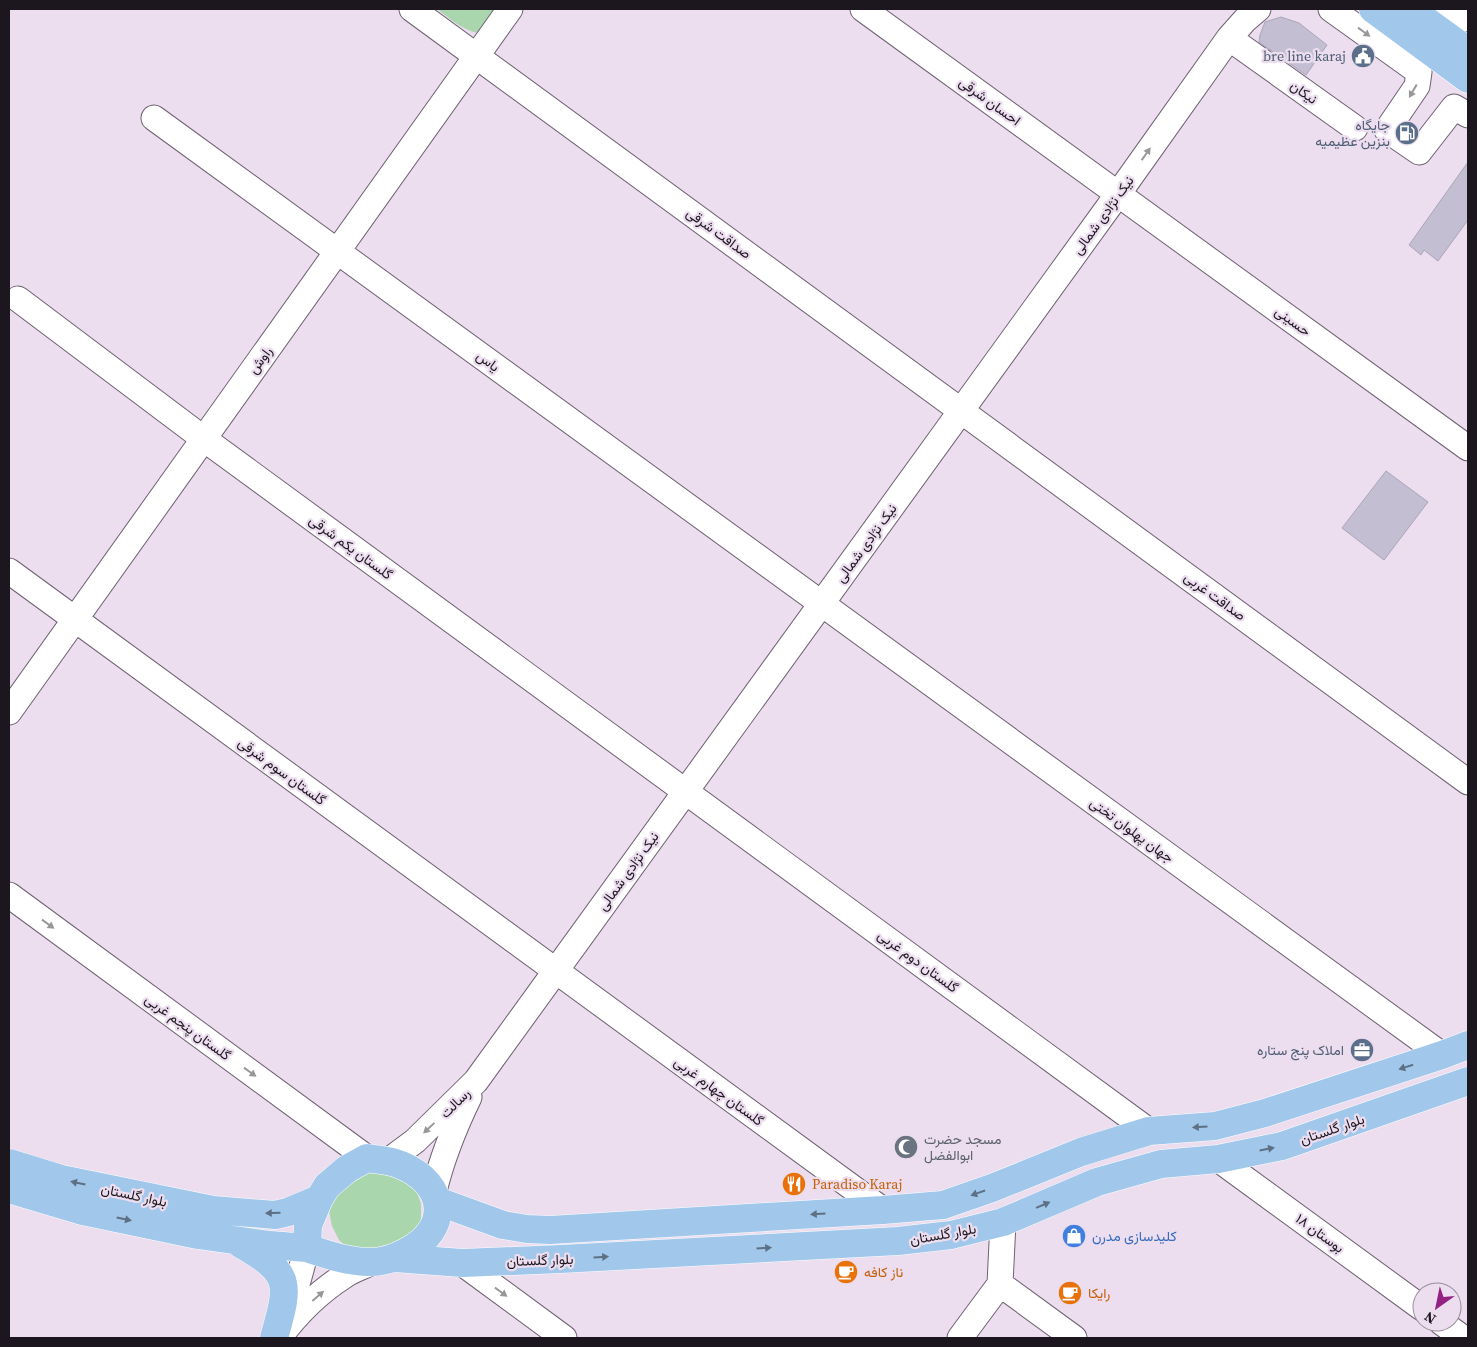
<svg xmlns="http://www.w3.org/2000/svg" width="1477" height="1347" viewBox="0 0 1477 1347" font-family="'Source Serif 4',Vazirmatn,serif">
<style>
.green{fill:#aad6ad}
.building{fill:#c4bed2;stroke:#aba5b9}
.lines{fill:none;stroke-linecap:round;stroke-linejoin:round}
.minor-casing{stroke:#6e6171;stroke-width:27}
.major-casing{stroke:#fff;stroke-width:29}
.minor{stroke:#fff;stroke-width:25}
.major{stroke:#a1c8eb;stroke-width:28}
.oneway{fill:#99979a}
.oneway2{fill:#5e7084}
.labels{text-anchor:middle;stroke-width:4.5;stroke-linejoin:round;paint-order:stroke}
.service-label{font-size:14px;fill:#4e5e75;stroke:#ecddef;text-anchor:end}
.street-label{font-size:14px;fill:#1c171e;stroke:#ecddef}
.worship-label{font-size:14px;fill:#5b616d;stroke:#ecddef;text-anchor:start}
.food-label{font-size:14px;fill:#c56008;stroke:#ecddef;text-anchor:start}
.shop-label{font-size:14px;fill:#366cbe;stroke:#ecddef;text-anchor:start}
</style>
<rect width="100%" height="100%" fill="#ecddef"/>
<!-- green -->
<path class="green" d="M437 9H508L484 34C464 32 452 20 437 9Z
M379 1165 416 1189 421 1204V1219L416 1234 394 1254 350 1250 339 1240 332 1226 329 1211 331 1197 338 1183Z"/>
<!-- building -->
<path class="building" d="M1281 17 1299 23 1327 45 1306 75 1259 42 1260 35 1265 22Z
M1468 162V220L1438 261 1424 250 1421 255 1409 245Z
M1386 471 1428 502 1384 560 1342 528Z"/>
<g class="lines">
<!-- minor casing -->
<g class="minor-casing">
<path id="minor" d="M412 9 1468 782
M863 9 1468 448
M1331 9 1419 72 1417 86 1387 130 1419 152 1454 107 1468 115
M1435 9 1459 13 1468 19
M1229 38 1355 128
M154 118 1442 1055
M18 299 204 439 1149 1131
M9 571 883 1210
M9 712 510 9
M9 895 367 1158
M1218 1159 1422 1308
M388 1161 415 1141 476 1081 1118 194 1229 38 1245 20 1258 9
M434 1191C442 1158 454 1128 469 1097
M462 1263 564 1338
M1000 1284 1074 1338
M288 1317 307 1248
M1441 1322 1463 1338
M279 1338C296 1315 319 1292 344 1276 352 1270 363 1267 372 1262
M960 1338 1000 1284 1003 1222"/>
</g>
<!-- major casing -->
<g class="major-casing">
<path id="major" d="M1373 9 1468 79
M1410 9 1468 51
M367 1158C379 1160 390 1160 401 1165 447 1184 451 1229 406 1252 395 1258 383 1262 370 1262 348 1262 328 1255 307 1248L308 1225 319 1199 327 1186 347 1169Z
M9 1163 61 1179 213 1210 275 1215 288 1212 319 1199
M9 1189 83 1211 198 1235 270 1245 307 1248
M437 1201 503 1225 527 1229 550 1230 883 1210 943 1205 992 1188 1081 1152 1149 1131 1215 1126 1265 1113 1442 1055 1468 1045
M241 1244C293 1274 289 1284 274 1338
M395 1258 462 1263 561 1259 898 1241 951 1235 1003 1222 1097 1182 1161 1164 1218 1159 1282 1146 1468 1081"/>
</g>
<!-- minor -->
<use href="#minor" class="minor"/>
<!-- major -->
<use href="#major" class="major"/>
</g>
<!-- one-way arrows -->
<defs><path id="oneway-solid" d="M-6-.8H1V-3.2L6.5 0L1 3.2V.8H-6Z" transform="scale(1.25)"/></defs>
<g class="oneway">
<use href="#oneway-solid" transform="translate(1364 32) rotate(36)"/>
<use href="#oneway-solid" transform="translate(1413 91) rotate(120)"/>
<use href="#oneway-solid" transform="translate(1146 154) rotate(-55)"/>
<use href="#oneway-solid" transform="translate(48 924) rotate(36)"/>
<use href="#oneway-solid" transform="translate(250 1072) rotate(36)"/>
<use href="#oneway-solid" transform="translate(429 1128) rotate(137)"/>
<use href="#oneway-solid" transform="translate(501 1292) rotate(36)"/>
<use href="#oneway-solid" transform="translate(318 1296) rotate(-41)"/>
</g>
<g class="oneway2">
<use href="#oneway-solid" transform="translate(1406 1067) rotate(162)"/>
<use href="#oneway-solid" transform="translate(1200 1127) rotate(176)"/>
<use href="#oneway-solid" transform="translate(1267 1149) rotate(-11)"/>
<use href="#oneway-solid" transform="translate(78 1183) rotate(-168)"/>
<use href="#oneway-solid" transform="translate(978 1193) rotate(161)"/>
<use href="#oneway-solid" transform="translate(1043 1205) rotate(-23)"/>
<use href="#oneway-solid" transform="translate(273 1213) rotate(179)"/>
<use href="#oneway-solid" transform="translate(818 1214) rotate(177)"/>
<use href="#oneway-solid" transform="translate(124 1219) rotate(12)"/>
<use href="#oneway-solid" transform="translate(764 1248) rotate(-3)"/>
<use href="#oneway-solid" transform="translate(601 1257) rotate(-3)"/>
</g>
<!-- icons -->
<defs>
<g id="civic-disc" transform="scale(1.25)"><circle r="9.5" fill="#5c6f8a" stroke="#ecddef"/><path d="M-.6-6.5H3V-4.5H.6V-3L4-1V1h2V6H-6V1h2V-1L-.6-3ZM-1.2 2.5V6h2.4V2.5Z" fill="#fff"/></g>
<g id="fuel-disc" transform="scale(1.25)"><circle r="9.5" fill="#5c6f8a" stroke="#ecddef"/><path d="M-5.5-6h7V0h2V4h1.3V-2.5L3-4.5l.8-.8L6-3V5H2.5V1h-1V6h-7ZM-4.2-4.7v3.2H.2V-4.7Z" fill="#fff"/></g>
<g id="office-disc" transform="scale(1.25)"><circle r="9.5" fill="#5c6f8a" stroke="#ecddef"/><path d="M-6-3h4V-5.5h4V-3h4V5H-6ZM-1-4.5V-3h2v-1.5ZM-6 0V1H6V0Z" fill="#fff"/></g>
<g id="mosque-disc" transform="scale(1.25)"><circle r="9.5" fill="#6b7280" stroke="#ecddef"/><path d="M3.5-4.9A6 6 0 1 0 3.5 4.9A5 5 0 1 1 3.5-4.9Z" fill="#fff"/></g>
<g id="restaurant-disc" transform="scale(1.25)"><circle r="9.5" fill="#e8710a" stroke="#ecddef"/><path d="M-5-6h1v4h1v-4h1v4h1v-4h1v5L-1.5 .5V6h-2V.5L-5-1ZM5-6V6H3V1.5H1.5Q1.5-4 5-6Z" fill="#fff"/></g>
<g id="shop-disc" transform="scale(1.25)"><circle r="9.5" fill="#3f7fe0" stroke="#ecddef"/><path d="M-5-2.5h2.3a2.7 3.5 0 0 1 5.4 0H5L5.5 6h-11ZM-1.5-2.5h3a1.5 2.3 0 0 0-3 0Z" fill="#fff"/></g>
<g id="cafe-disc" transform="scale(1.25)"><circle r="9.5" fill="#e8710a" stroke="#ecddef"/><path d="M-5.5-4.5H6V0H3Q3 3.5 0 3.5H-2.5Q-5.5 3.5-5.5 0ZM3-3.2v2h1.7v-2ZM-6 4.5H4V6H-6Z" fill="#fff"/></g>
</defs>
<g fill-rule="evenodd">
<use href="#civic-disc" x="1363" y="56"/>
<use href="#fuel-disc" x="1407" y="133"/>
<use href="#office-disc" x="1362" y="1050"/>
<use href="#mosque-disc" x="906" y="1147"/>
<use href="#restaurant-disc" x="794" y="1184"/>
<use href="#shop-disc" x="1074" y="1236"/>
<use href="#cafe-disc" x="846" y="1272"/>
<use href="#cafe-disc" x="1070" y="1293"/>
</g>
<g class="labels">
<!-- service labels -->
<g class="service-label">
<text x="1346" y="61">bre line karaj</text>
<text x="1390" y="130">جایگاه<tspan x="1390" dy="16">بنزین عظیمیه</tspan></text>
<text x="1344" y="1055">املاک پنج ستاره</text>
</g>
<!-- street labels -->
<g class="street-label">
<text transform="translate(1304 92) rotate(36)" y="5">نیکان</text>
<text transform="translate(990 101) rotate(36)" y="5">احسان شرقی</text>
<text transform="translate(1103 215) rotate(-54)" y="5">نیک نژادی شمالی</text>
<text transform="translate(719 233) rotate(36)" y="5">صداقت شرقی</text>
<text transform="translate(1293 321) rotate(36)" y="5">حسینی</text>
<text transform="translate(260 360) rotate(-54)" y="5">راوش</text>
<text transform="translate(488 361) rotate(36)" y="5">یاس</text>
<text transform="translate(866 543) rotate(-54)" y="5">نیک نژادی شمالی</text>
<text transform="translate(351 547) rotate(36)" y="5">گلستان یکم شرقی</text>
<text transform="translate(1215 596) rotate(36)" y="5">صداقت غربی</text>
<text transform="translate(282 771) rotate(36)" y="5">گلستان سوم شرقی</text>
<text transform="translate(1132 830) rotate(36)" y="5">جهان پهلوان تختی</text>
<text transform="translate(628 871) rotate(-54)" y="5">نیک نژادی شمالی</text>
<text transform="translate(918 961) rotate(36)" y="5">گلستان دوم غربی</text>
<text transform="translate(188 1027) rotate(36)" y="5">گلستان پنجم غربی</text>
<text transform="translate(719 1091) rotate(36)" y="5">گلستان چهارم غربی</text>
<text transform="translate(455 1103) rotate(-45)" y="5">رسالت</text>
<text transform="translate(1332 1129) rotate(-19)" y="5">بلوار گلستان</text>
<text transform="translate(134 1195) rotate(12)" y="5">بلوار گلستان</text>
<text transform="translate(1320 1233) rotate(36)" y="5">بوستان ۱۸</text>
<text transform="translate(943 1234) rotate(-10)" y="5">بلوار گلستان</text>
<text transform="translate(540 1260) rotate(-2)" y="5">بلوار گلستان</text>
</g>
<!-- worship labels -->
<g class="worship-label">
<text x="924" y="1144">مسجد حضرت<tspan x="924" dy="16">ابوالفضل</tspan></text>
</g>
<!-- food labels -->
<g class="food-label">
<text x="812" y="1189">Paradiso Karaj</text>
<text x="864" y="1277">ناز کافه</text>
<text x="1088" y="1298">رایکا</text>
</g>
<!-- shop labels -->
<g class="shop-label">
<text x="1092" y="1241">کلیدسازی مدرن</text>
</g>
</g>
<!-- border -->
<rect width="1477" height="1347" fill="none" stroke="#1c171e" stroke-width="20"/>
<!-- north arrow -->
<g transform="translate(1437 1307) rotate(213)"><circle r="24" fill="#ecddef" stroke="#998e9b"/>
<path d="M0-4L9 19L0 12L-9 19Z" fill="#932282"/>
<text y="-8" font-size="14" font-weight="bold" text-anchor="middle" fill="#1c171e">N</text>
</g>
</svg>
